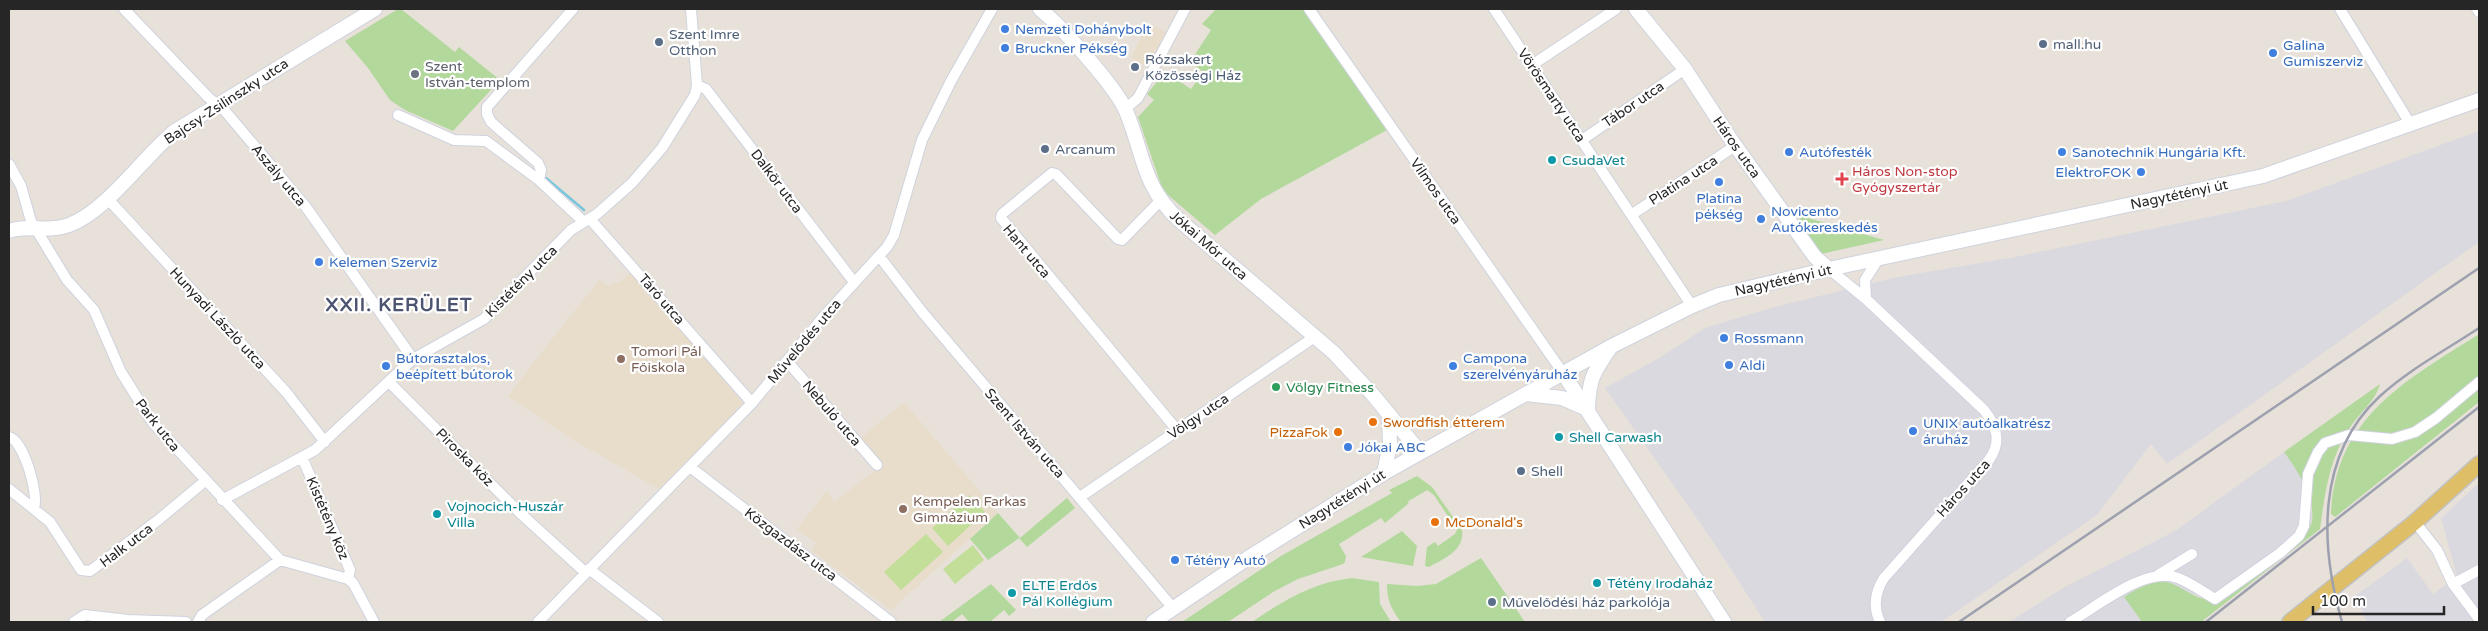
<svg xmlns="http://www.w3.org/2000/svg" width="2488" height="631" viewBox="0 0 2488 631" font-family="'Varela Round',sans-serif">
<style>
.industrial{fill:#dbd9e0}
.education{fill:#e8ddca}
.green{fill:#b2d89c}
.pitch{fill:#c2de99}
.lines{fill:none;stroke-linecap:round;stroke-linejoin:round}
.stream{stroke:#78c5de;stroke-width:2.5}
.street-casing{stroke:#cfd2de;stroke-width:12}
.secondary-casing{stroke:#cfd2de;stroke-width:16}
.primary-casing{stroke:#c2c2c2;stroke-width:18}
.street{stroke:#fff;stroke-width:10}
.secondary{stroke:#fff;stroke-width:14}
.primary{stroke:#debf68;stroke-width:15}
.rail{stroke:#9da0af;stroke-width:2.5}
.shop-dot{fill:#3f7fe0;stroke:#fff;stroke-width:2}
.service-dot{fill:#5c6f8a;stroke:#fff;stroke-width:2}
.worship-dot{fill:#6b7280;stroke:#fff;stroke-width:2}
.culture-dot{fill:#0f9aa8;stroke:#fff;stroke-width:2}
.health-dot{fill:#e0444e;stroke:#fff;stroke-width:2}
.education-dot{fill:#8d6e63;stroke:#fff;stroke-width:2}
.leisure-dot{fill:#2e9e5b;stroke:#fff;stroke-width:2}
.food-dot{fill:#e8710a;stroke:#fff;stroke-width:2}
.labels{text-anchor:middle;stroke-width:4.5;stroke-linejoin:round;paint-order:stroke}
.shop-label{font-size:14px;fill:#366cbe;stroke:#fff;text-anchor:start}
.service-label{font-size:14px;fill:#4e5e75;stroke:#fff;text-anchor:start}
.worship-label{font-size:14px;fill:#5b616d;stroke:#fff;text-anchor:start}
.street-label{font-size:14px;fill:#262626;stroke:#fff}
.culture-label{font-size:14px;fill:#0d838f;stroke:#fff;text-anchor:start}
.health-label{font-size:14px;fill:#be3a42;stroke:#fff;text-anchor:start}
.education-label{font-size:14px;fill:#785e54;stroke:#fff;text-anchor:start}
.leisure-label{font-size:14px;fill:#27864d;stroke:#fff;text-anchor:start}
.food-label{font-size:14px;fill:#c56008;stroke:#fff;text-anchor:start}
.district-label{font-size:19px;font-weight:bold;letter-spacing:1px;fill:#4d5471;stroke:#fff}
</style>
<rect width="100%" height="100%" fill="#e7e1d9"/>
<!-- industrial -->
<path class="industrial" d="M2479 131V242L2167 464 2151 444 2097 515 1941 622H1765L1712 540 1605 388 1661 357 1705 328 1774 307 1898 277 2015 257 2286 201Z
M2284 452 2303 479 2312 516 2311 525 2303 538 2220 602 2210 601 2195 594 2124 597 2142 622H2009L2063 588 2175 531Z
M2479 483V622H2367L2355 596 2407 558 2433 594 2457 576 2441 518Z"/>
<!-- education -->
<path class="education" d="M1148 24 1166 32 1148 67 1134 60 1132 56Z
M631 272 744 404 659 489 570 438 508 396 566 321 600 280 608 286 621 281Z
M904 402 998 513 891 610 811 550 816 543 797 529 827 490 834 502 882 465 860 439Z"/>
<!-- green -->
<path class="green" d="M398 9H401L455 52 459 47 500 80 453 131 405 110 390 100 368 68 345 41Z
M1216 9H1303L1387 130 1261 199 1215 235 1168 195 1161 185 1138 117 1154 100 1147 94 1165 72 1191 89 1203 72 1190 62 1211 30 1202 24Z
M1798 215 1884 240 1821 254 1803 228Z
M2479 334V402L2335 517 2331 514C2335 417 2407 380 2479 334Z
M2380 384C2375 402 2359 413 2349 429 2329 460 2325 493 2320 529L2201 622H2142L2124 597C2180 561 2173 600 2220 601L2302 538C2305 534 2309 529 2311 525 2318 501 2297 470 2284 452Z
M1417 476 1432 487 1462 530C1465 551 1443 559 1429 567L1425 566 1427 547 1435 542 1438 546 1455 534 1457 530 1434 495 1427 490 1407 502 1409 503 1385 523 1381 518 1339 544 1346 556 1345 562 1343 564 1298 579 1273 592 1228 622H1182L1281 556 1392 493 1389 490Z
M1067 498 1075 508 1027 547 1019 538 988 560 970 539 998 513 1020 538Z
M1402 531 1417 546 1413 566 1361 557Z
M1481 558 1525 622H1401C1391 609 1387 600 1387 584L1417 586 1436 584Z
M1352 578 1379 582 1380 604 1391 622H1252C1282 601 1314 582 1352 578Z
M991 584 1016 610 1009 616 1004 610 990 622H969L962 614 952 622H939Z"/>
<!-- pitch -->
<path class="pitch" d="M969 495 985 512 948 546 932 528Z
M926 534 943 552 901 590 884 572Z
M973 545 984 560 955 584 943 569Z"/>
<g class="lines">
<!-- stream -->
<path class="stream" d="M546 178 584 210"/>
<!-- street casing -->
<g class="street-casing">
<path id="street" d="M124 9 208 97 225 111 258 150 306 207 413 359
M1309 9 1563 373
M1494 9 1692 306
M2340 9 2411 125
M2477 9 2479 12
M1532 65 1616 9
M697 85 706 89 854 282
M1125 109 1138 98 1185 9
M398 115 454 140 486 141 539 180 584 222
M1582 140 1685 69
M9 164 21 186 31 221 67 280 94 310 121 372 153 423 280 560 348 579 353 583 374 622
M539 180 541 170 538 163 491 122 487 114V107L573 9
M107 198 286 392 325 442
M1160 201 1122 240 1118 239 1056 174 1052 173 1002 214 1001 218 1177 430
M1631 215 1735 146
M590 219 752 403
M879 256 923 313 1173 608
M1829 269 1866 299 1984 410C1997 426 2002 442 1989 460L1884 578C1875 592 1873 607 1880 622
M1866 299 1865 280 1879 258
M787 361 877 465
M389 382 520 513 586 573
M9 437C24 441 39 494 34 508
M302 457 350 570 348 579
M690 467 891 622
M9 489 50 522 81 570 90 571 157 521 205 481
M1080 497 1316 336
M222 500 315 450 413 359 484 319 571 230 597 214 632 183 662 148 695 95 697 85 691 9
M2415 522 2437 550 2453 584 2479 619
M589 569 658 622
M2158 575 2192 554
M2453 584 2479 570
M74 622 85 615 128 620 186 622
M198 622 202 615 280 560
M538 622 752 403 824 316 887 247 894 235 922 140 951 81 992 9
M2070 622C2098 606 2145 566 2178 578 2191 583 2203 592 2215 599L2280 553 2299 536 2304 526 2308 474 2318 452 2325 443 2349 435 2392 439 2415 432 2436 418 2479 382"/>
</g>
<!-- secondary casing -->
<g class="secondary-casing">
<path id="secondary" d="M1040 9C1061 26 1116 87 1126 111 1144 154 1142 186 1179 220L1334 353 1373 395 1420 452
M1636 9 1685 69 1732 141 1815 257 1829 269
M9 231C28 224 49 233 69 225 107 211 143 157 175 131L375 9
M1563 373 1724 622
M1526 394 1562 398 1585 408
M1588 409C1589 379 1593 373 1610 348
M1384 473 1390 444 1389 416
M1153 622 1248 558 1384 473 1610 347 1692 306 1719 295 1829 269 2263 176 2479 100"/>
</g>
<!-- primary casing -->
<g class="primary-casing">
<path id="primary" d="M2290 622 2415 522 2479 464"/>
</g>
<!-- street -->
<use href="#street" class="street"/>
<!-- secondary -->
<use href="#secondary" class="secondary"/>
<!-- primary -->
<use href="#primary" class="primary"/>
<!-- rail -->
<path class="rail" d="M1959 622 2479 268
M2206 622 2479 407
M2342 622C2320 546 2316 456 2379 397 2408 370 2446 350 2479 328"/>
</g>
<!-- markers -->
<g class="shop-dot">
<circle cx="1005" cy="29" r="5"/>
<circle cx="1005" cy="48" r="5"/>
<circle cx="2273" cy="53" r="5"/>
<circle cx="1789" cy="152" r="5"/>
<circle cx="2062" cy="152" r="5"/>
<circle cx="2141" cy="172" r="5"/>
<circle cx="1719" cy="182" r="5"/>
<circle cx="1761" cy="219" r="5"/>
<circle cx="319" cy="262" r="5"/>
<circle cx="1724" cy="338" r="5"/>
<circle cx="1729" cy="365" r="5"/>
<circle cx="386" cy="366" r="5"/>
<circle cx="1453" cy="366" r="5"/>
<circle cx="1913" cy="431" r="5"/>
<circle cx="1348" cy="447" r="5"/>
<circle cx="1175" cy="560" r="5"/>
</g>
<g class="service-dot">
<circle cx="659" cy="42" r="5"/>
<circle cx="2043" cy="44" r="5"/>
<circle cx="1135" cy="67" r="5"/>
<circle cx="1045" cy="149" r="5"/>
<circle cx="1521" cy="471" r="5"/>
<circle cx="1492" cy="602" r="5"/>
</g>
<circle class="worship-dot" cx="415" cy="74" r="5"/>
<g class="culture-dot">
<circle cx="1552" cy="160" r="5"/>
<circle cx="1559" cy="437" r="5"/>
<circle cx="437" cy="514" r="5"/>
<circle cx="1597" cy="583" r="5"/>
<circle cx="1012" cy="593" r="5"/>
</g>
<path class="health-dot" d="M1839.5 171.5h5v5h5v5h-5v5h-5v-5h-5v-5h5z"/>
<g class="education-dot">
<circle cx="621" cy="359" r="5"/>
<circle cx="903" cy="509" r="5"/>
</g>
<circle class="leisure-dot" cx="1276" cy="387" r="5"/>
<g class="food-dot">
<circle cx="1373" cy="422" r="5"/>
<circle cx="1338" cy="432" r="5"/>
<circle cx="1435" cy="522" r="5"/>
</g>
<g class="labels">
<!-- shop labels -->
<g class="shop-label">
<text x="1015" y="34">Nemzeti Dohánybolt</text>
<text x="2283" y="50">Galina<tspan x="2283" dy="16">Gumiszerviz</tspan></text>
<text x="1015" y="53">Bruckner Pékség</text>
<text x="1799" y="157">Autófesték</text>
<text x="2072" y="157">Sanotechnik Hungária Kft.</text>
<text x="2131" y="177" text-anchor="end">ElektroFOK</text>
<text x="1719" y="203" text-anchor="middle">Platina<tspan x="1719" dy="16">pékség</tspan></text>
<text x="1771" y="216">Novicento<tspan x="1771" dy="16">Autókereskedés</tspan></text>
<text x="329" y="267">Kelemen Szerviz</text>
<text x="1734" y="343">Rossmann</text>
<text x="396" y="363">Bútorasztalos,<tspan x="396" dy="16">beépített bútorok</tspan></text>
<text x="1463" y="363">Campona<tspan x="1463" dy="16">szerelvényáruház</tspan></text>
<text x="1739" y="370">Aldi</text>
<text x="1923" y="428">UNIX autóalkatrész<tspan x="1923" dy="16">áruház</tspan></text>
<text x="1358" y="452">Jókai ABC</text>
<text x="1185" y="565">Tétény Autó</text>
</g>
<!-- service labels -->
<g class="service-label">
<text x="669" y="39">Szent Imre<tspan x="669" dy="16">Otthon</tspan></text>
<text x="2053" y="49">mall.hu</text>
<text x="1145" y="64">Rózsakert<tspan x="1145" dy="16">Közösségi Ház</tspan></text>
<text x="1055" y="154">Arcanum</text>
<text x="1531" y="476">Shell</text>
<text x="1502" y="607">Művelődési ház parkolója</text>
</g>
<!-- worship labels -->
<g class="worship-label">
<text x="425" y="71">Szent<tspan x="425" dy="16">István-templom</tspan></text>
</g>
<!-- street labels -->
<g class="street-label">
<text transform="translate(1552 95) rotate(56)" y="5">Vörösmarty utca</text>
<text transform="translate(226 101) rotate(-33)" y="5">Bajcsy-Zsilinszky utca</text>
<text transform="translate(1633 104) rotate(-34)" y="5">Tábor utca</text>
<text transform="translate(1737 147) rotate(55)" y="5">Háros utca</text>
<text transform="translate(279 175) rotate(50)" y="5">Aszály utca</text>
<text transform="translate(1683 180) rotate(-33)" y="5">Platina utca</text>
<text transform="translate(777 181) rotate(53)" y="5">Dalkör utca</text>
<text transform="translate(1436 191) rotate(55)" y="5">Vilmos utca</text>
<text transform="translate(2179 194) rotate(-12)" y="5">Nagytétényi út</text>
<text transform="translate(1209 245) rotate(41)" y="5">Jókai Mór utca</text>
<text transform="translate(1027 251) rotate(50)" y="5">Hant utca</text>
<text transform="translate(1783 280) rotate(-13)" y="5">Nagytétényi út</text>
<text transform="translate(521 281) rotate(-45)" y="5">Kistétény utca</text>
<text transform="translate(662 299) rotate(49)" y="5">Táró utca</text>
<text transform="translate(218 318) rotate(47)" y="5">Hunyadi László utca</text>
<text transform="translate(804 341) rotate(-50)" y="5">Művelődés utca</text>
<text transform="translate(832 413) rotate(49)" y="5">Nebuló utca</text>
<text transform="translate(1198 416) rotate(-34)" y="5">Völgy utca</text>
<text transform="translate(158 425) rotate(52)" y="5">Park utca</text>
<text transform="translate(1025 433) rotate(49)" y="5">Szent István utca</text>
<text transform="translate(465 457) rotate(45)" y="5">Piroska köz</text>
<text transform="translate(1963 488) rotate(-48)" y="5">Háros utca</text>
<text transform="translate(1342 499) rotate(-32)" y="5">Nagytétényi út</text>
<text transform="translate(328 518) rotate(67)" y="5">Kistétény köz</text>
<text transform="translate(791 544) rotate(37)" y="5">Közgazdász utca</text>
<text transform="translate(126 545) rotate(-37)" y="5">Halk utca</text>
</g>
<!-- culture labels -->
<g class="culture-label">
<text x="1562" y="165">CsudaVet</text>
<text x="1569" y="442">Shell Carwash</text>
<text x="447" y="511">Vojnocich-Huszár<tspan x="447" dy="16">Villa</tspan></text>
<text x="1607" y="588">Tétény Irodaház</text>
<text x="1022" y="590">ELTE Erdős<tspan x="1022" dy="16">Pál Kollégium</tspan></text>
</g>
<!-- health labels -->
<g class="health-label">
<text x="1852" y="176">Háros Non-stop<tspan x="1852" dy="16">Gyógyszertár</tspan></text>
</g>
<!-- education labels -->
<g class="education-label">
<text x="631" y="356">Tomori Pál<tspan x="631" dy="16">Főiskola</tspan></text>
<text x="913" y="506">Kempelen Farkas<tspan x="913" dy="16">Gimnázium</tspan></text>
</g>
<!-- leisure labels -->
<g class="leisure-label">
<text x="1286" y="392">Völgy Fitness</text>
</g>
<!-- food labels -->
<g class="food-label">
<text x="1383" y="427">Swordfish étterem</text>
<text x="1328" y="437" text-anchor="end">PizzaFok</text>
<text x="1445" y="527">McDonald's</text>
</g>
<!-- district labels -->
<g class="district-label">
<text x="399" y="311">XXII. KERÜLET</text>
</g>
</g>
<!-- border -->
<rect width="2488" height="631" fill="none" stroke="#262626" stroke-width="20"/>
<!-- scale -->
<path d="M2313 606v8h131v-8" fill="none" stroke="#262626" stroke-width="2.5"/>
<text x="2320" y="606" font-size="15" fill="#262626" stroke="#ffffff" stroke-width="4" paint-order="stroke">100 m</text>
</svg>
